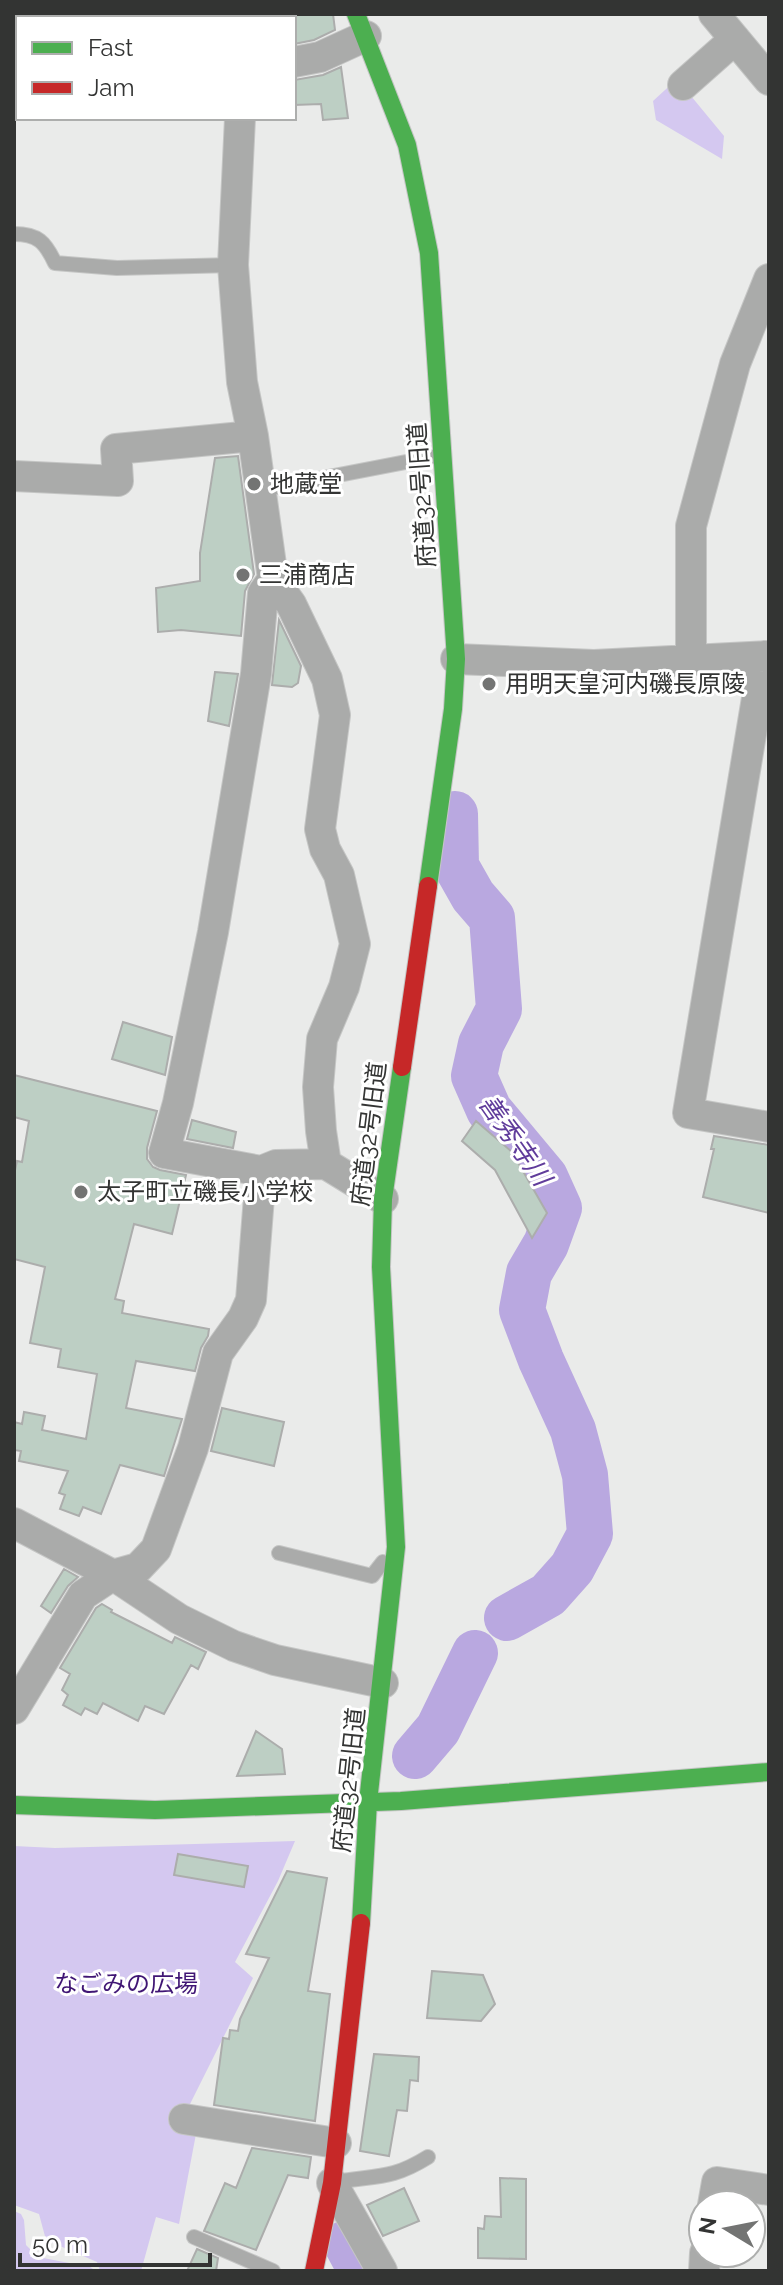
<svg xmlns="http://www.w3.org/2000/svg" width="783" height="2285" viewBox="0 0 783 2285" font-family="Raleway,'Noto Sans JP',sans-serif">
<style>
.green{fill:#d4c8f0}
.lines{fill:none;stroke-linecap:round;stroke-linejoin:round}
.river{stroke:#b9a8e0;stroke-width:46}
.building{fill:#bdcfc4;stroke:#acadac;stroke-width:2}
.lane-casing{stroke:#c5c6c5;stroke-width:16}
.street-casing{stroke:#c5c6c5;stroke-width:32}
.fast-casing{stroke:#c5c6c5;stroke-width:20}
.jam-casing{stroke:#c5c6c5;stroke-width:20}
.lane{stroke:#aaabaa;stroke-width:14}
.street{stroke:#aaabaa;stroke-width:30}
.fast{stroke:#4caf50;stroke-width:18}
.jam{stroke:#c62828;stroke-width:18}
.poi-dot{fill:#737473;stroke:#fff;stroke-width:3}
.labels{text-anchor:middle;stroke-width:6;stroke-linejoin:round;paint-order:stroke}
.poi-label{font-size:24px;fill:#333433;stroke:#fff;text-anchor:start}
.street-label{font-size:24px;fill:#333433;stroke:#fff}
.park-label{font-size:24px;fill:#3f1574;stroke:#fff}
.water-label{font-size:26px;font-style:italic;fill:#603c9b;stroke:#fff}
</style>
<rect width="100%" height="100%" fill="#eaebea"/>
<!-- green -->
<path class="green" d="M677 79 724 136 722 159 656 120 653 101Z
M295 1841 278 1881 235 1962 253 1978 186 2112 199 2118 179 2224 156 2217 141 2271H100L97 2262 46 2240 39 2214 14 2205V1846L55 1848Z
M14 2211 21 2214 24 2220 26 2245 38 2257 90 2267 96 2271H14Z"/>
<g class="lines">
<!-- river -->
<path class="river" d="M455 814 456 866 473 896 492 918 499 1009 481 1044 474 1076 489 1110 545 1177 559 1208 546 1244 529 1273 522 1310 541 1360 573 1430 585 1475 590 1534 572 1568 548 1595 507 1618
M415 1756 438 1729 475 1653
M346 2243 361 2271"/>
</g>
<!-- building -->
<path class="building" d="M294 14H333L335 30 314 40 294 44Z
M341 67 348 118 323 120 321 104 294 105V80L323 75Z
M238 456 254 574 245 591 241 636 181 630 158 632 156 588 200 581V553L215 458Z
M279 620 301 666 298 683 292 687 272 685Z
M215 672 238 674 229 726 208 721Z
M123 1022 172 1037 165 1075 112 1059Z
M14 1075 157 1111 147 1148V1159L153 1167 160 1170 186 1175 172 1234 134 1224 115 1299 124 1301 122 1313 209 1329 208 1336 201 1348 195 1371 136 1361 126 1408 182 1419 164 1476 120 1465 101 1514 83 1507 79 1516 60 1509 65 1495 59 1493 68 1471 19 1461 21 1451 14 1450V1422L22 1424 24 1412 45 1416 42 1430 86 1439 97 1374 58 1367 61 1349 30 1343 45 1267 14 1259V1175L17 1161 22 1162 29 1121 14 1117Z
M192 1120 236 1132 233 1148 187 1139Z
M476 1121 512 1152 547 1213 532 1238 495 1170 462 1141Z
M714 1136 769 1145V1213L703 1197 714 1149H711Z
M222 1408 284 1422 274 1466 211 1451Z
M64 1569 78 1577 68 1586 51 1613 41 1606Z
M102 1604 112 1610 111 1612 172 1643 175 1637 206 1652 198 1669 191 1665 164 1714 145 1706 138 1721 103 1703 97 1714 85 1708 81 1715 63 1705 68 1695 62 1690 70 1674 60 1668 96 1608Z
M256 1731 282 1749 285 1774 237 1776Z
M178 1854 248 1866 244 1887 174 1875Z
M287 1871 327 1878 308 1991 330 1994 315 2121 214 2105 223 2038 229 2039 230 2030 238 2031 240 2019 269 1958 246 1954Z
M432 1971 483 1975 495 2004 481 2021 427 2018Z
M374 2054 419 2057 418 2081 410 2080 407 2111 397 2110 389 2156 360 2151Z
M252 2148 311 2157 308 2178 288 2175 256 2250 204 2231 225 2183 236 2188Z
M500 2178 526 2179V2259L478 2258V2228L484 2229 485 2216 501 2217Z
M404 2188 419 2221 383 2236 367 2205Z
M197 2249 218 2258 216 2271H187Z"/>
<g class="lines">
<!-- lane casing -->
<g class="lane-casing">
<path id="lane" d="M14 234C38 234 45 242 55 263L117 268 233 265
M261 490 437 456
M279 1553 372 1576 383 1562
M336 2182C377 2175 391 2180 428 2157
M194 2237 273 2271"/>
</g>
<!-- street casing -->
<g class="street-casing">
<path id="street" d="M714 14 769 80
M14 48 18 47
M294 62 320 57 366 36
M683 85 735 39
M240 118 233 265 242 382 253 436 273 579 291 604 327 679 335 715 320 829 325 849 339 875 355 944 344 987 322 1039 318 1087 321 1131 326 1164 383 1199
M14 476 118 481 116 449 253 436
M764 656 688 1113 769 1127
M456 659 594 665 769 656
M691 660V526L735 364 769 279
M261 1171 276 1165 326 1164
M14 1523 113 1575 179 1619 234 1646 275 1660 383 1683
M14 1709 83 1595 113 1575 138 1568 156 1549 193 1448 218 1353 243 1318 251 1300 261 1171 164 1153 178 1103 213 932 256 674 263 593 273 579
M184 2119 336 2143
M332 2183 382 2271
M713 2205 717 2182 769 2190
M704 2271 705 2253"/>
</g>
<!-- fast casing -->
<g class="fast-casing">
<path id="fast" d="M356 14 407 145 429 253 456 659 453 709 428 886
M14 1805 155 1810 401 1801 769 1772
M361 1923 368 1802 396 1547 381 1267 383 1199 402 1067"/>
</g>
<!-- jam casing -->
<g class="jam-casing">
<path id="jam" d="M402 1067 428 886
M314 2271 332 2183 361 1923"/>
</g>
<!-- lane -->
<use href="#lane" class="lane"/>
<!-- street -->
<use href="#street" class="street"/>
<!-- fast -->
<use href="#fast" class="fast"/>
<!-- jam -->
<use href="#jam" class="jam"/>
</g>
<!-- markers -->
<g class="poi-dot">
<circle cx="254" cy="484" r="8"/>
<circle cx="243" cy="575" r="8"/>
<circle cx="489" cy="684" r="8"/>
<circle cx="81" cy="1192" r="8"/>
</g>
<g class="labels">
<!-- poi labels -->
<g class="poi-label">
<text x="270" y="492">地蔵堂</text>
<text x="259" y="583">三浦商店</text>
<text x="505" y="692">用明天皇河内磯長原陵</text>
<text x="97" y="1200">太子町立磯長小学校</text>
</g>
<!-- street labels -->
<g class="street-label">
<text transform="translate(422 495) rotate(-94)" y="8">府道32号旧道</text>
<text transform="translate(369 1134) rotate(-83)" y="8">府道32号旧道</text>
<text transform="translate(349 1780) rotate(-84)" y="8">府道32号旧道</text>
</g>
<!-- park labels -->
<g class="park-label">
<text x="126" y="1992">なごみの広場</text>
</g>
<!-- water labels -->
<g class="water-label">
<text transform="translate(515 1140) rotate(55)" y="9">善秀寺川</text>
</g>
</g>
<!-- border -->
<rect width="783" height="2285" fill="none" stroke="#333433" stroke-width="32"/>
<!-- legend -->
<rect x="16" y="16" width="280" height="104" fill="#ffffff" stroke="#adaead" stroke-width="2"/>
<rect x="32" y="42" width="40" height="12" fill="#4caf50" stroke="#adaead" stroke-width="2"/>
<text x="88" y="56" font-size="24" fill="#333433">Fast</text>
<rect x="32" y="82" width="40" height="12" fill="#c62828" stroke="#adaead" stroke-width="2"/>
<text x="88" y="96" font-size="24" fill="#333433">Jam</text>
<!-- north arrow -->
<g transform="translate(727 2229) rotate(280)"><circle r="38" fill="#ffffff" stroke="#adaead" stroke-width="2"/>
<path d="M0-6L14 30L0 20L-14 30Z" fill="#737473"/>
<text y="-12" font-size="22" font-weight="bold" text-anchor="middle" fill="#333433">N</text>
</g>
<!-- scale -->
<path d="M20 2253v12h190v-12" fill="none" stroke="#333433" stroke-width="4"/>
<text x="32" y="2253" font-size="24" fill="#333433" stroke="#ffffff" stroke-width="6" paint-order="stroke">50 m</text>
</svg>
